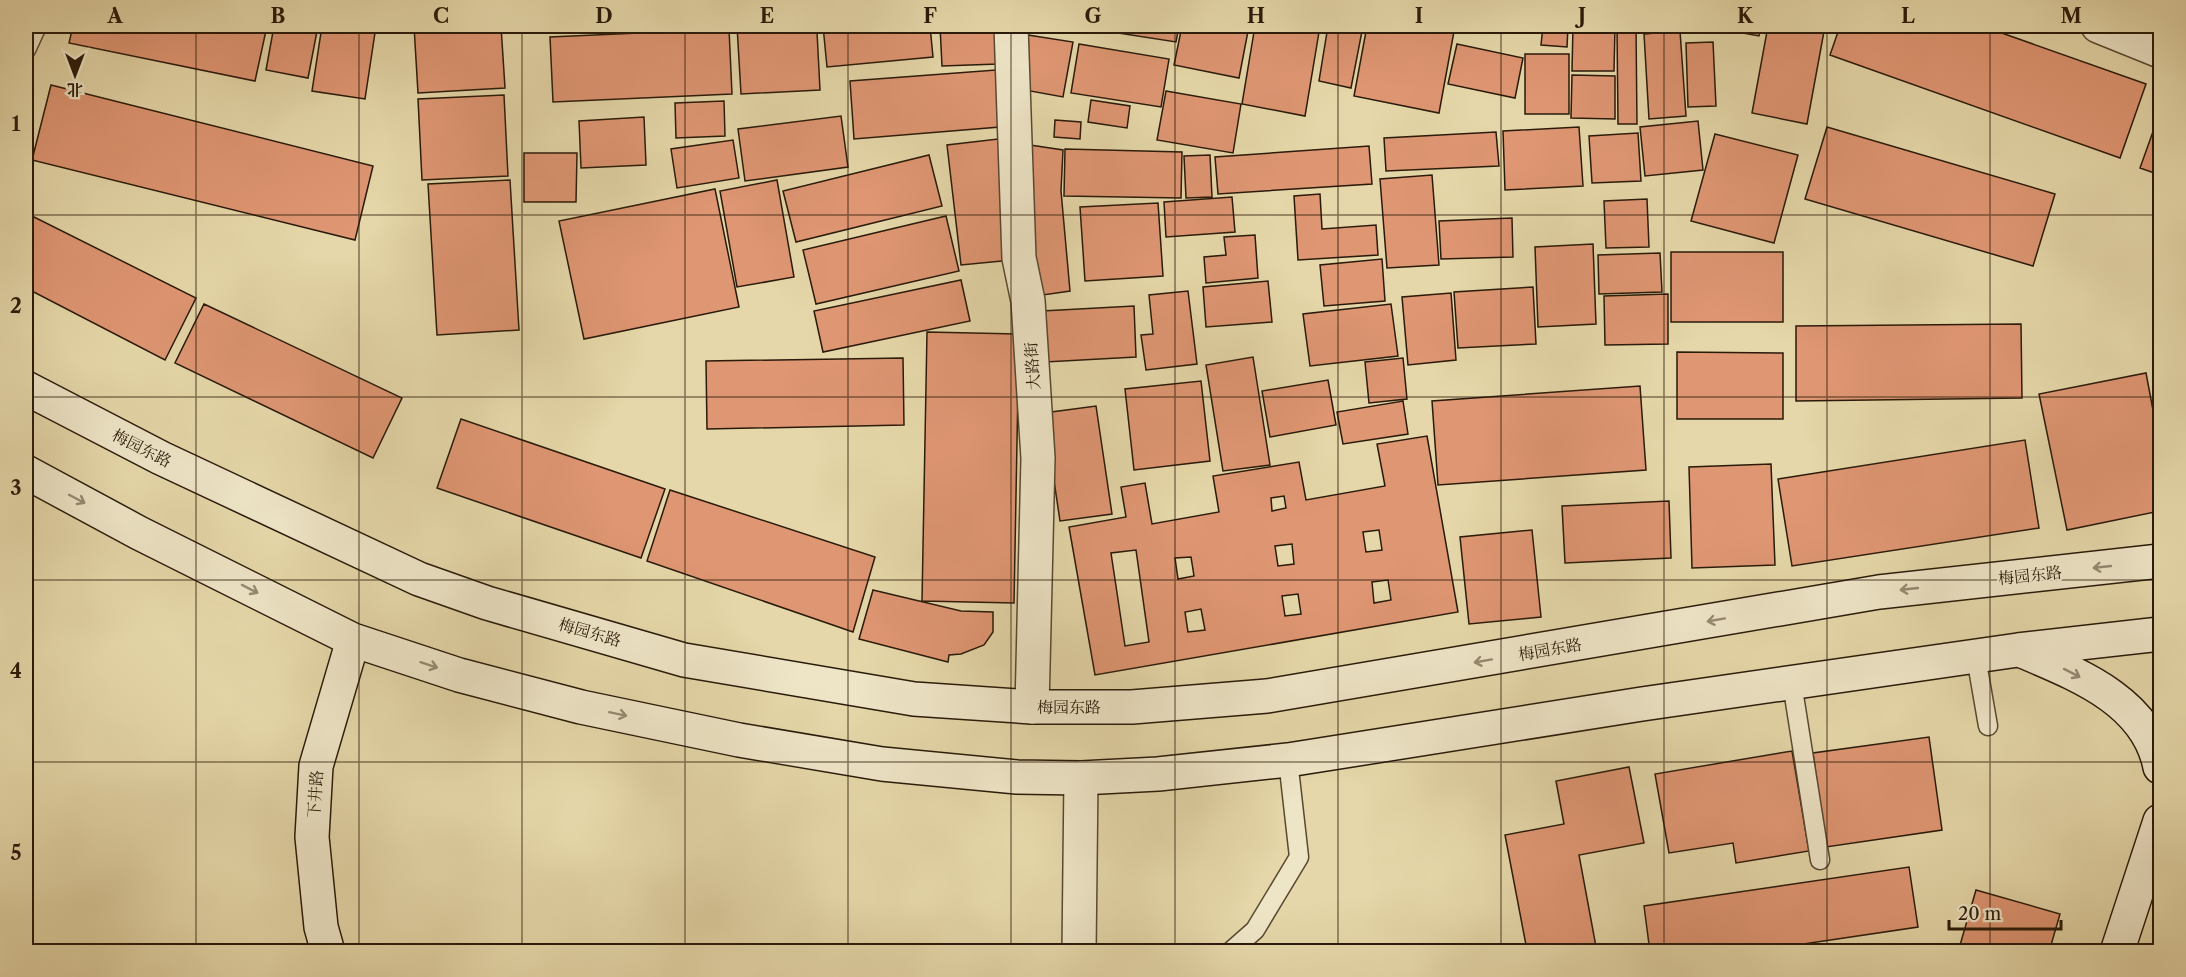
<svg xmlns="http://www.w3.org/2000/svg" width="2186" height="977" viewBox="0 0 2186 977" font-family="'Libre Caslon Text','Noto Serif SC',serif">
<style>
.building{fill:#df9673;stroke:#291a09;stroke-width:1.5;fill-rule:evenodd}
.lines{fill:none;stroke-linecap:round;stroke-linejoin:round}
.lane-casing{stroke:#584931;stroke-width:21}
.street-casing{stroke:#584931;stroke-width:36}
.secondary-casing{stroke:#291a09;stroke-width:36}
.lane{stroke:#eee5c7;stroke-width:18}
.street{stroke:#eee5c7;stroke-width:33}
.secondary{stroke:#eee5c7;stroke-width:33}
.oneway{stroke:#958a72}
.grid{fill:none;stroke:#291a09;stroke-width:1.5;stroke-opacity:0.55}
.labels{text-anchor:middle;stroke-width:4.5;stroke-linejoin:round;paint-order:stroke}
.street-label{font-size:16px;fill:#291a09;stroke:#eee5c7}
.neatline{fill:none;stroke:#291a09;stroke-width:2}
.grid-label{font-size:20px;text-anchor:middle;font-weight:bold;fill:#291a09}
</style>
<rect width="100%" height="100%" fill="#e5d7a9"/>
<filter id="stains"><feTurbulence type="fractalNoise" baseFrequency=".00333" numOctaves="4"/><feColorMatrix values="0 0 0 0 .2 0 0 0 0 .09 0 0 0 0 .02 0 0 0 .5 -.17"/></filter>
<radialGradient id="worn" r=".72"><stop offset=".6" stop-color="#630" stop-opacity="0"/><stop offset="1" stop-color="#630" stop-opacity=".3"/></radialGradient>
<!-- building -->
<path class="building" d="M73 26H267L255 81 69 43Z
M274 26H318L308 78 266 70Z
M322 26H376L365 99 312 91Z
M414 26H501L505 88 418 93Z
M737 26H792V33L817 32 820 90 741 94Z
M823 26H930L933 57 827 67Z
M940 26H996L998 64 942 66Z
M1073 26H1179L1176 42Z
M1182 26H1249L1239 78 1174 65Z
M1255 26H1320L1305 116 1242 104Z
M1328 26H1363L1351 88 1319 81Z
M1367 26H1455L1439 113 1354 96Z
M1543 26H1568L1567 47 1541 45Z
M1573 26H1615L1614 71H1572Z
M1617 26H1636L1637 124H1618Z
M1703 26H1761L1759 36Z
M1768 26H1825L1807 124 1752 113Z
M1840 26H1982L2146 84 2120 158 1830 55Z
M729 29 732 94 553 102 550 37Z
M1680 31 1686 116 1649 119 1644 34Z
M1028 35 1073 42 1063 97 1019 89Z
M1713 42 1716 106 1688 107 1686 43Z
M1079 44 1169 59 1161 107 1071 93Z
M1457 44 1523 58 1515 98 1448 84Z
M1525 54H1569V114H1525Z
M996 70 1000 127 854 139 850 81Z
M1572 75 1615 76V119L1571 118Z
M51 85 373 166 355 240 32 160Z
M1166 91 1241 104 1233 153 1157 140Z
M504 95 508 176 422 180 418 99Z
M1091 100 1130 106 1127 128 1088 122Z
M724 101 725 136 676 138 675 103Z
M2160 112V175L2140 168Z
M841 116 848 167 745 181 738 129Z
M644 117 646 165 581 168 579 121Z
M1055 120 1081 122 1080 139 1054 137Z
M1698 121 1703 170 1645 176 1640 127Z
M1579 127 1583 186 1505 190 1503 131Z
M1827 127 2055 194 2033 266 1805 199Z
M1496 132 1499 166 1386 171 1384 138Z
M1638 133 1641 181 1592 183 1589 136Z
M1715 134 1798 155 1774 243 1691 221Z
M998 139 1012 260 961 265 947 145Z
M733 140 739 178 677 188 671 149Z
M1030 145 1063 150 1061 191 1070 291 1036 296Z
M1369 146 1372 184 1218 194 1215 157Z
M1065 149 1182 152 1181 198 1064 196Z
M524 153H577L576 202H524Z
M929 155 942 206 796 242 783 191Z
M1210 155 1212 197 1186 198 1184 156Z
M1432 175 1439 265 1387 268 1380 179Z
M510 180 519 330 437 335 428 184Z
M777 180 794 277 737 287 720 191Z
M715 189 739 307 584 339 559 221Z
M1320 194 1322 229 1376 225 1378 255 1298 260 1294 196Z
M1232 197 1235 232 1166 237 1164 202Z
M1647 199 1649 247 1606 248 1604 201Z
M1158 203 1163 276 1085 281 1080 207Z
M26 213 196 298 165 360 26 288Z
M946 216 959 271 816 304 803 250Z
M1512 218 1513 257 1441 259 1439 221Z
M1255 235 1258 278 1206 283 1204 257 1226 255 1224 237Z
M1593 244 1596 324 1538 327 1535 247Z
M1671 252H1783V322H1671Z
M1660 253 1662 292 1599 294 1598 255Z
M1382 259 1385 301 1324 306 1320 265Z
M961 280 970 321 823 352 814 311Z
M1268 281 1272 322 1206 327 1203 287Z
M1533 287 1536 344 1458 348 1454 292Z
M1188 291 1197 364 1146 370 1141 335 1153 334 1149 295Z
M1451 293 1456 360 1408 365 1402 297Z
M1668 294V344L1605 345 1604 296Z
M204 304 402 398 373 458 175 363Z
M1391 304 1398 356 1310 366 1303 314Z
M1134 306 1136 357 1045 362 1042 311Z
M2021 324 2022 398 1796 401V326Z
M927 332 1019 334 1014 603 922 601Z
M1677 352 1783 353V419H1677Z
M1253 357 1270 465 1223 471 1206 365Z
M903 358 904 425 707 429 706 361Z
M1403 358 1407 399 1369 403 1365 362Z
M2146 373 2160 447V511L2067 530 2039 394Z
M1328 380 1336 425 1270 437 1262 391Z
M1201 381 1210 461 1134 470 1125 389Z
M1640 386 1646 470 1438 485 1432 401Z
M1403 401 1408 434 1343 444 1337 412Z
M1096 406 1112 514 1060 521 1044 413Z
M461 419 665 489 641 558 437 488Z
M1427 436 1458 612 1095 675 1069 527 1126 517 1121 487 1145 483 1152 524 1219 512 1213 476 1299 462 1306 500 1385 486 1377 444ZM1284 496 1286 508 1272 511 1271 498ZM1379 530 1382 550 1366 552 1363 532ZM1292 544 1294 564 1278 566 1275 546ZM1136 550 1149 642 1125 646 1111 553ZM1191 557 1194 576 1178 579 1175 558ZM1388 580 1391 600 1374 603 1372 582ZM1298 594 1301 614 1285 616 1282 596ZM1201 609 1205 630 1188 632 1185 612Z
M2025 440 2039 528 1792 566 1778 479Z
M1771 464 1775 565 1692 568 1689 467Z
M670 490 875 557 853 632 647 561Z
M1669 501 1671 558 1565 563 1562 506Z
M1532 530 1541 617 1469 624 1460 537Z
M873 590 961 611 993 612V632L984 645 961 654 949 655 948 662 859 639Z
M26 710 31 797H26Z
M1929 737 1942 830 1826 847 1813 753Z
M1792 751 1809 851 1736 863 1733 843 1669 853 1655 774Z
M1629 767 1644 843 1579 855 1597 952H1494L1526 945 1505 835 1564 824 1556 781Z
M1909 867 1918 927 1750 952H1650L1644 906Z
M1976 890 2060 914 2049 952H1958Z"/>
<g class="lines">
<!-- lane casing -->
<g class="lane-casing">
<path id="lane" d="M26 50 37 26
M1976 657 1988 726
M1792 683 1820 860
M1230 952 1255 930 1299 857 1288 760"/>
</g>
<!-- street casing -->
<g class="street-casing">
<path id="street" d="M1011 26 1019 258 1028 301 1038 458 1032 707
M2098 26 2160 51
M1079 952 1081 778"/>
</g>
<!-- secondary casing -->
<g class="secondary-casing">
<path id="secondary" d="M26 388 161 458 419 579 487 603 684 660 914 699 1032 707H1132L1267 696 1879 592 2160 561
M26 472 139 533 353 640 459 675 581 707 739 740 882 764 1017 777 1081 778 1158 774 1288 760 1642 704 2018 650 2160 634
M2020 650C2076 674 2147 700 2160 767
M328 952 321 927 312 837 316 766 353 640
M2117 952 2160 821"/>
</g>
<!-- lane -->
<use href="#lane" class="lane"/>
<!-- street -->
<use href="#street" class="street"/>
<!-- secondary -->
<use href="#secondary" class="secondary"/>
</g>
<!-- one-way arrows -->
<defs><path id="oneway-shaft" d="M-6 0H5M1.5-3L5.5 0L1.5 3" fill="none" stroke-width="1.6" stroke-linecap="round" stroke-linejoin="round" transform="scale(1.5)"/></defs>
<g class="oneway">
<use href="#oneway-shaft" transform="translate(77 499) rotate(28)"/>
<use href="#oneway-shaft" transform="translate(2102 567) rotate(174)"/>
<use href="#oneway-shaft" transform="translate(250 589) rotate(27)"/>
<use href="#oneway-shaft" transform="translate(1909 589) rotate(174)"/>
<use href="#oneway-shaft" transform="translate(1716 620) rotate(170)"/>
<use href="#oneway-shaft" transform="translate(1483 661) rotate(170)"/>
<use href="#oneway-shaft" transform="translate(429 665) rotate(18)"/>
<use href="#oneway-shaft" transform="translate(2072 673) rotate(27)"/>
<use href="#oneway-shaft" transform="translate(618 714) rotate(12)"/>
</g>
<!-- grid -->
<path class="grid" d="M196 26V952M359 26V952M522 26V952M685 26V952M848 26V952M1011 26V952M1175 26V952M1338 26V952M1501 26V952M1664 26V952M1827 26V952M1990 26V952M26 215H2160M26 397H2160M26 580H2160M26 762H2160"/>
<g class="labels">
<!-- street labels -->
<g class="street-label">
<text transform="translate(1032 366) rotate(-94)" y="6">大路街</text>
<text transform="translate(142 448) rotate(27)" y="6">梅园东路</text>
<text transform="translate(2030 575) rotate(-6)" y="6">梅园东路</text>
<text transform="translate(590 632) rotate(16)" y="6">梅园东路</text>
<text transform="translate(1550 649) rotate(-10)" y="6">梅园东路</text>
<text x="1069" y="713">梅园东路</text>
<text transform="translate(315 794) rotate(-86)" y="6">下井路</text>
</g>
</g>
<!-- margin -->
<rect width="2186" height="977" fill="none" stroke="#e5d7a9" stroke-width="66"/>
<!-- north arrow -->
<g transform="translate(75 75) rotate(180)" stroke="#eee5c7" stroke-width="4.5" paint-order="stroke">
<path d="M0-4.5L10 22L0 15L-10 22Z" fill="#291a09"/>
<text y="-9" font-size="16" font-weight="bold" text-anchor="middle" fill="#291a09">北</text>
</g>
<!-- scale -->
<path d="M1949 920v9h112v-9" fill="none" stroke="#291a09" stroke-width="3"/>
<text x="1958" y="920" font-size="18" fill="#291a09" stroke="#eee5c7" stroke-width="4.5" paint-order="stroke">20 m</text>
<rect x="33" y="33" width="2120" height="911" class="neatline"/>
<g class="grid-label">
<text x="115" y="23">A</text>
<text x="278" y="23">B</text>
<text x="441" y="23">C</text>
<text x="604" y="23">D</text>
<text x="767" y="23">E</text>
<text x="930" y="23">F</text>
<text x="1093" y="23">G</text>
<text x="1256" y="23">H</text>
<text x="1419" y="23">I</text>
<text x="1582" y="23">J</text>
<text x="1745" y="23">K</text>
<text x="1908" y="23">L</text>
<text x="2071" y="23">M</text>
<text x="16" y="131">1</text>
<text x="16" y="313">2</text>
<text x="16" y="495">3</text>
<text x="16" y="678">4</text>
<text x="16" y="860">5</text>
</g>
<rect width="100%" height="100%" filter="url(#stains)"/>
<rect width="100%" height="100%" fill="url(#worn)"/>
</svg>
